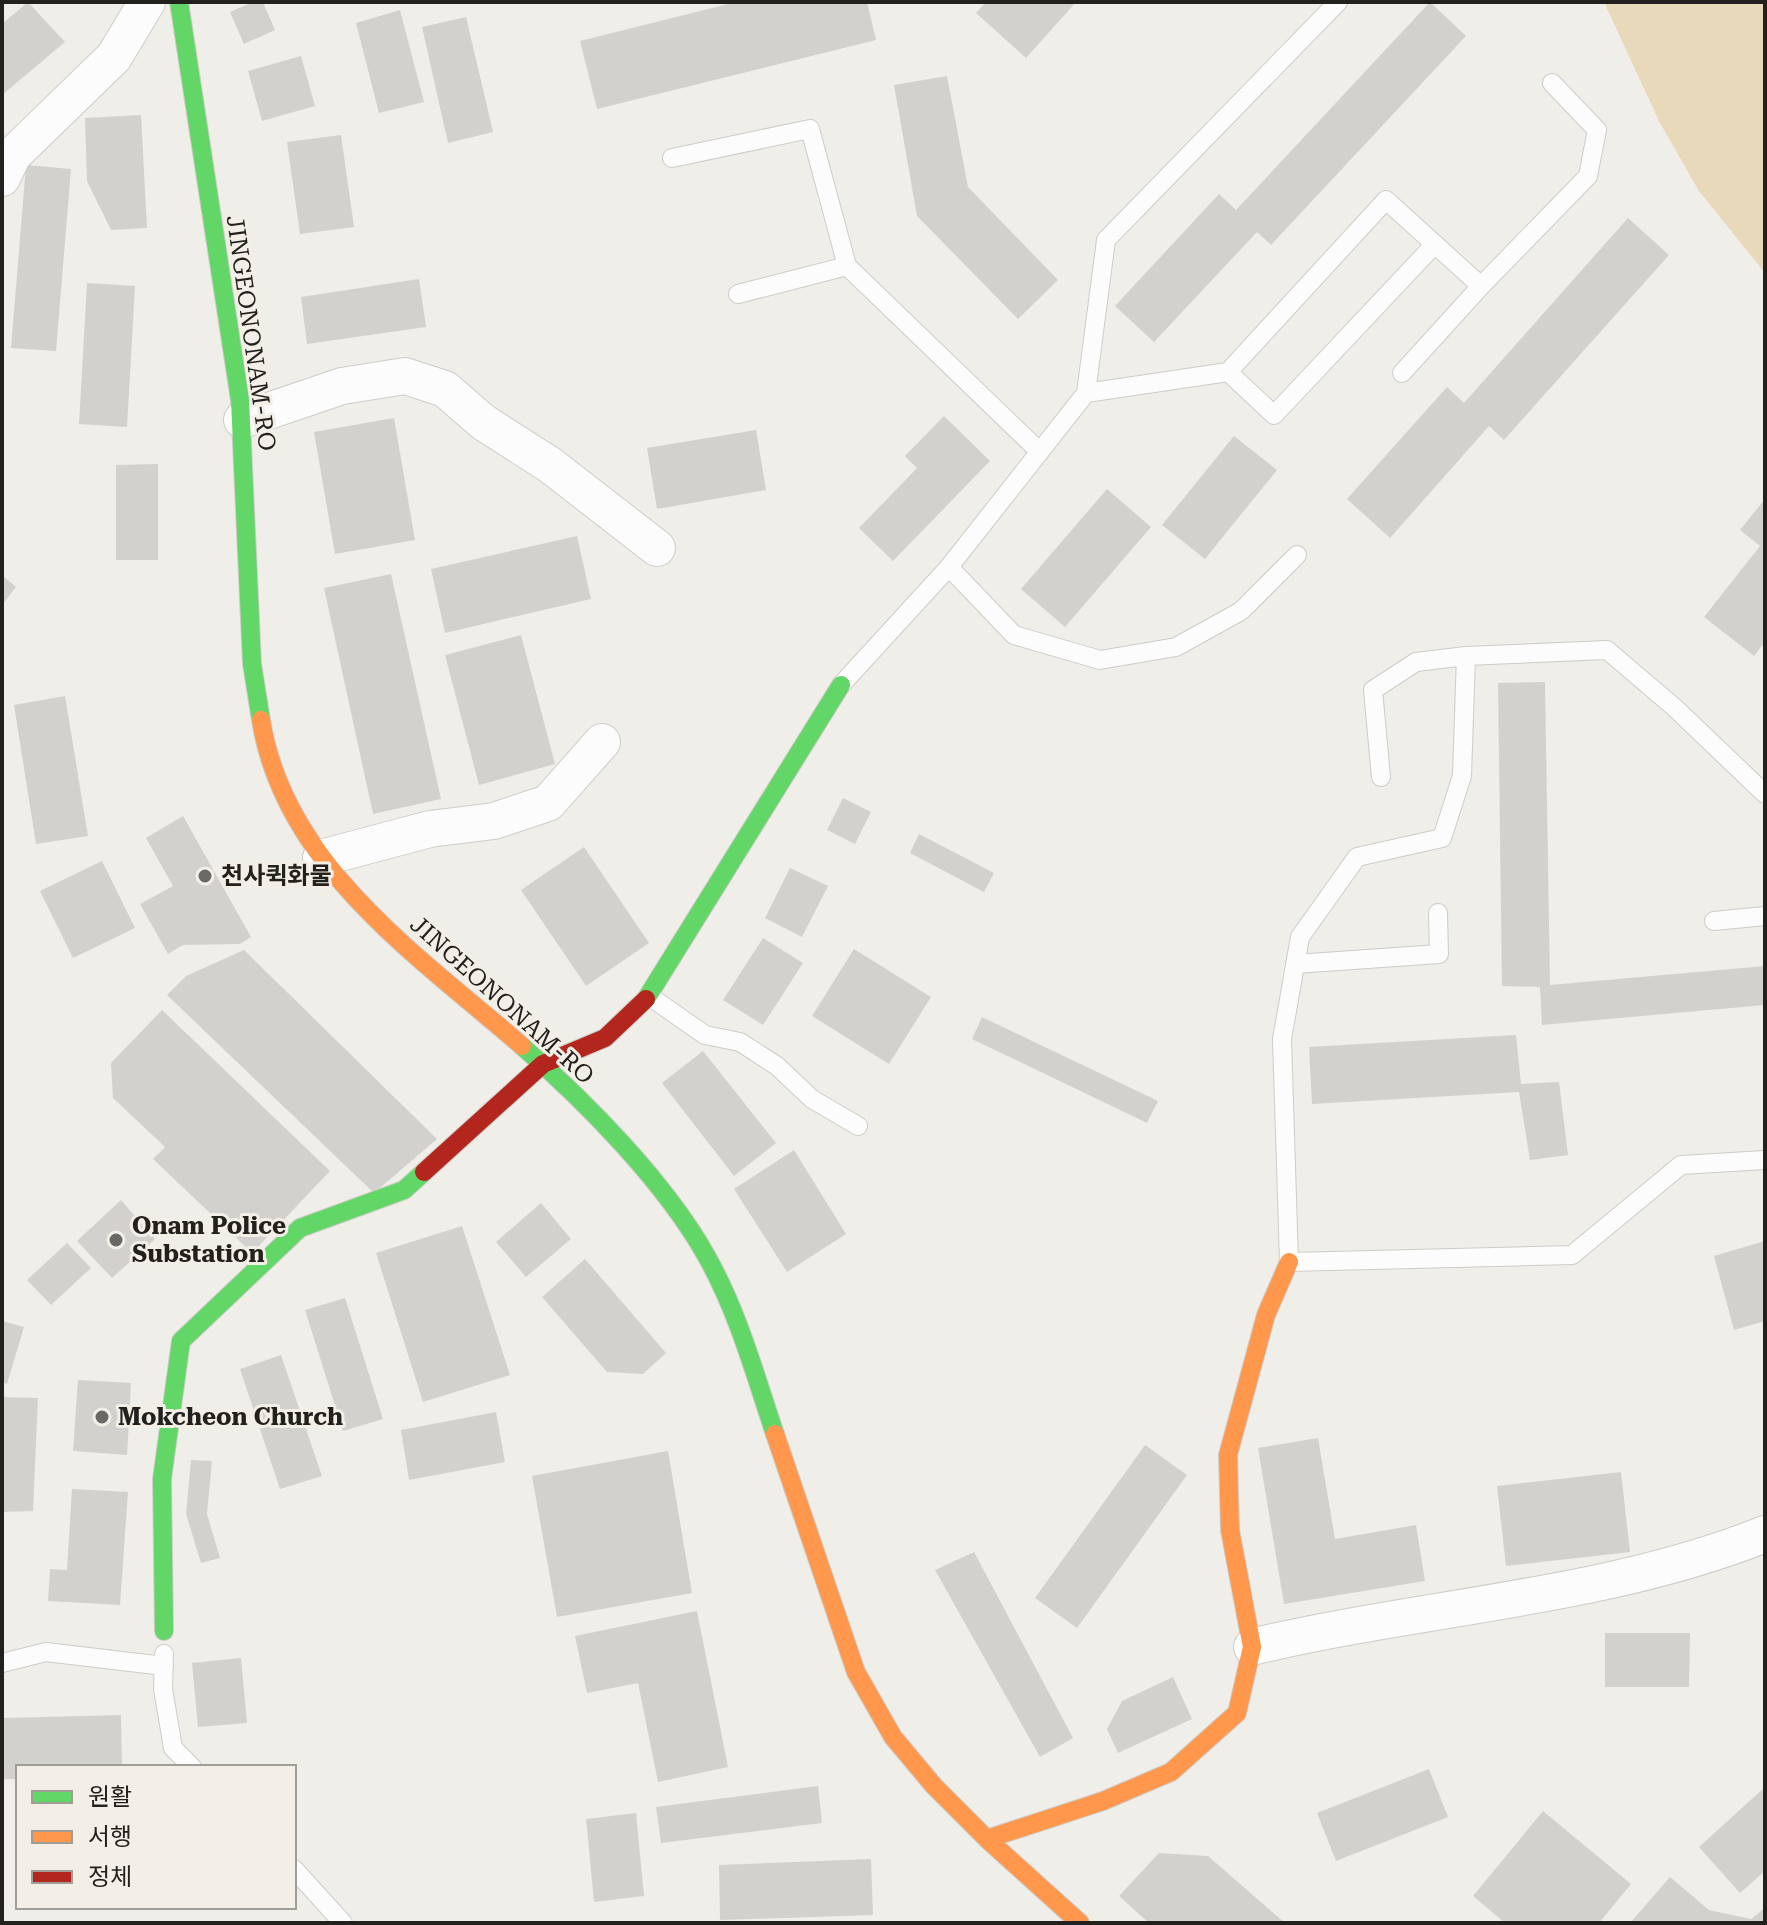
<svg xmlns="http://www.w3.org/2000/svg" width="1767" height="1925" viewBox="0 0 1767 1925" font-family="'Roboto Serif','Noto Sans KR',serif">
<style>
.green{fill:#e8d9ba}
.building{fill:#d3d1ce}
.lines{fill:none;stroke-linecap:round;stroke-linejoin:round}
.lane-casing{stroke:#cdccc8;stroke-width:20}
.street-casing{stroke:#cdccc8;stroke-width:38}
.fast-casing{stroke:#cdccc8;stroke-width:20}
.slow-casing{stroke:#cdccc8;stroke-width:20}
.jam-casing{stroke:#cdccc8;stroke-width:20}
.lane{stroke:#fdfcfc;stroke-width:18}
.street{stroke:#fdfcfc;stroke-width:36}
.fast{stroke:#63d668;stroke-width:18}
.slow{stroke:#ff974d;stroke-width:18}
.jam{stroke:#b3261e;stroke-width:18}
.poi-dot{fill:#6a6965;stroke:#f3efe6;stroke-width:3}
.labels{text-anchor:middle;stroke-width:6;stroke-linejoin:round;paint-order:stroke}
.street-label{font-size:24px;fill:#22211e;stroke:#f3efe6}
.poi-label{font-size:24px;font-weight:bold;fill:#22211e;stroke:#f3efe6;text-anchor:start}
</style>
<rect width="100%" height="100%" fill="#f0eee9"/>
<!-- green -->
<path class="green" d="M1604 2H1765V273L1699 191 1659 121Z"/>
<!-- building -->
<path class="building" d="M28 2 65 42 2 95V24Z
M253 2H263L275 30 244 44 230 12Z
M736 2H867L876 40 597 109 580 41Z
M986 2H1076L1026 58 976 13Z
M1430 2 1466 36 1271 245 1257 232 1154 342 1115 306 1219 194 1236 210Z
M400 10 424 102 379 113 356 23Z
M466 17 493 132 448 143 422 27Z
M301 56 315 106 262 121 248 71Z
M947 76 968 187 1058 280 1018 319 917 216 894 85Z
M141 115 147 228 111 230 87 181 85 118Z
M341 135 354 227 300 234 287 142Z
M26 165 71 169 56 351 11 348Z
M1628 218 1669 255 1504 440 1489 426 1390 538 1347 499 1447 387 1464 403Z
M419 279 426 327 307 344 301 297Z
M87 283 135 286 127 427 79 424Z
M944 416 990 461 893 561 859 528 917 468 905 456Z
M394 418 415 540 335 554 314 432Z
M756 430 766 490 657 509 647 448Z
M1234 436 1277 470 1205 559 1162 525Z
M158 464V560H116V465Z
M1107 489 1151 527 1065 627 1021 589Z
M1765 499V642L1754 656 1704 617 1760 546 1740 530Z
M577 536 591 599 445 633 431 569Z
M391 574 441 799 373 814 324 588Z
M2 575 16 587 2 605Z
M521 635 555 764 479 785 445 655Z
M1545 682 1550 985 1765 966V1005L1542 1025 1540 987 1502 986 1498 683Z
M65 696 88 836 36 844 14 705Z
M843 798 871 812 855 844 827 830Z
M183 816 251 937 240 944 183 945 168 954 140 904 173 886 146 838Z
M919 834 994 873 984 892 910 853Z
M584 847 649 943 586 986 521 890Z
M102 861 135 928 73 958 40 891Z
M790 868 828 886 802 937 765 918Z
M763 938 803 963 763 1025 723 1000Z
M854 949 931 997 889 1064 812 1016Z
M244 950 437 1139 374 1193 167 995 186 976Z
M162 1010 330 1171 252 1253 153 1159 165 1147 113 1098 111 1063Z
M982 1017 1158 1101 1147 1123 972 1039Z
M1516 1035 1521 1084 1559 1082 1568 1155 1530 1160 1519 1092 1312 1104 1309 1047Z
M703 1051 776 1143 734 1176 662 1083Z
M794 1150 846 1234 787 1272 734 1189Z
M121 1200 155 1239 112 1278 77 1241Z
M541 1203 571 1239 526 1277 496 1242Z
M462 1226 510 1375 423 1402 376 1253Z
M1765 1241V1321L1734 1330 1714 1256Z
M67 1243 91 1268 51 1305 27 1280Z
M585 1259 666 1353 643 1374 607 1372 542 1297Z
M345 1298 383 1419 343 1431 305 1310Z
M2 1321 24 1327 7 1384 2 1382Z
M281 1355 322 1476 280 1489 240 1369Z
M78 1380 131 1383 127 1455 73 1451Z
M2 1397 38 1398 33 1511 2 1512Z
M496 1412 505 1462 409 1480 401 1430Z
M1318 1438 1335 1539 1416 1525 1425 1581 1284 1604 1258 1448Z
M1145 1445 1187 1475 1077 1628 1035 1598Z
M668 1451 692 1593 557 1617 532 1476Z
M191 1460 212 1461 207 1514 220 1558 201 1563 186 1514Z
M1621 1472 1630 1552 1506 1566 1497 1486Z
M72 1489 128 1492 120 1605 48 1601 50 1569 67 1570Z
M974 1552 1073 1738 1040 1757 935 1570Z
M697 1611 728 1767 658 1782 638 1683 587 1693 575 1636Z
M1605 1633H1690L1689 1687H1605Z
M241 1658 247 1723 198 1727 192 1663Z
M1173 1677 1192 1719 1118 1753 1107 1729 1122 1701Z
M121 1715 122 1767H18V1779H2V1718Z
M1429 1769 1448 1817 1336 1861 1317 1813Z
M818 1786 822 1823 661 1843 656 1807Z
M1765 1787V1871L1740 1893 1699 1847Z
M1543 1811 1631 1884 1599 1923H1505L1473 1896Z
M636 1813 644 1896 594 1902 586 1819Z
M1159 1853 1208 1856 1285 1923H1149L1119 1896Z
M871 1859 873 1915 720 1920 719 1865Z
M1670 1877 1709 1910 1751 1919 1765 1908V1923H1630Z"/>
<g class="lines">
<!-- lane casing -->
<g class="lane-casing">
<path id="lane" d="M672 158 810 129 847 266 1040 452
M738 294 847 266
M1228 372 1274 415 1435 244
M1402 373 1481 286
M1086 393 1228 372 1386 200 1481 286 1588 176 1597 130 1552 83
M949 567 1014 635 1100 660 1176 647 1241 611 1297 555
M841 685 949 567 1086 393 1106 240 1338 2
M1381 777 1373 690 1416 662 1466 656
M1765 794 1674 707 1607 650 1466 656 1462 776 1442 838 1357 857 1300 937 1282 1039 1289 1262 1572 1255 1681 1165 1765 1160
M1714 921 1765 916
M1295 964 1439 954 1438 913
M649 996 705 1035 740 1042 777 1066 812 1099 858 1126
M164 1654 163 1689 173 1748 192 1767
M2 1663 46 1652 164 1666
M294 1869 343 1923"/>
</g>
<!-- street casing -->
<g class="street-casing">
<path id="street" d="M2 178 13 155 114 57 147 2
M242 420 342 386 405 376 445 389 483 422 550 465 657 548
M321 858 430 829 494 821 548 803 602 742
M1252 1647C1421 1606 1602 1599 1765 1534"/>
</g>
<!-- fast casing -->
<g class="fast-casing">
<path id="fast" d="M179 2 240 400 252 664 261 720
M646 999 841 685
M522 1046C586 1102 666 1183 707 1257 738 1312 755 1375 775 1434
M164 1631 162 1479 181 1341 300 1228 404 1190 424 1172"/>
</g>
<!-- slow casing -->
<g class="slow-casing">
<path id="slow" d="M261 720C284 866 419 956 522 1046
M775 1434 856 1672 893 1737 934 1786 987 1839 1080 1923
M987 1839 1103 1801 1171 1772 1237 1713 1252 1647 1230 1530 1228 1455 1266 1315 1289 1262"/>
</g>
<!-- jam casing -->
<g class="jam-casing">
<path id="jam" d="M424 1172 543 1064 605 1038 646 999"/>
</g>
<!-- lane -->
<use href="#lane" class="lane"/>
<!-- street -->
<use href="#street" class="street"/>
<!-- fast -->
<use href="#fast" class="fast"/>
<!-- slow -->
<use href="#slow" class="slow"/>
<!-- jam -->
<use href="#jam" class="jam"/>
</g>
<!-- markers -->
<g class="poi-dot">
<circle cx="205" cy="876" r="8"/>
<circle cx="116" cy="1240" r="8"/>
<circle cx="102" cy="1417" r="8"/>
</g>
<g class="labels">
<!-- street labels -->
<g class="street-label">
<text transform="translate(251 333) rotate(82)" y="8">JINGEONONAM-RO</text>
<text transform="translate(502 1000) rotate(42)" y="8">JINGEONONAM-RO</text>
</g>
<!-- poi labels -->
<g class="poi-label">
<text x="221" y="884">천사퀵화물</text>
<text x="132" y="1234">Onam Police<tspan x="132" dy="28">Substation</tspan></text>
<text x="118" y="1425">Mokcheon Church</text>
</g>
</g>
<!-- border -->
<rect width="1767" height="1925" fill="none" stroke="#22211e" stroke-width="8"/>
<!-- legend -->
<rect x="16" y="1765" width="280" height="144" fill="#f3efe6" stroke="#9f9d96" stroke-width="2"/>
<rect x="32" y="1791" width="40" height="12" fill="#63d668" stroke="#9f9d96" stroke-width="2"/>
<text x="88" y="1805" font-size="24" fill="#22211e">원활</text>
<rect x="32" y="1831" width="40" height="12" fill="#ff974d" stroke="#9f9d96" stroke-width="2"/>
<text x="88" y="1845" font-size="24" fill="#22211e">서행</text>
<rect x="32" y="1871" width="40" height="12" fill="#b3261e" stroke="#9f9d96" stroke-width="2"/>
<text x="88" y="1885" font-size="24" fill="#22211e">정체</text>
</svg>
